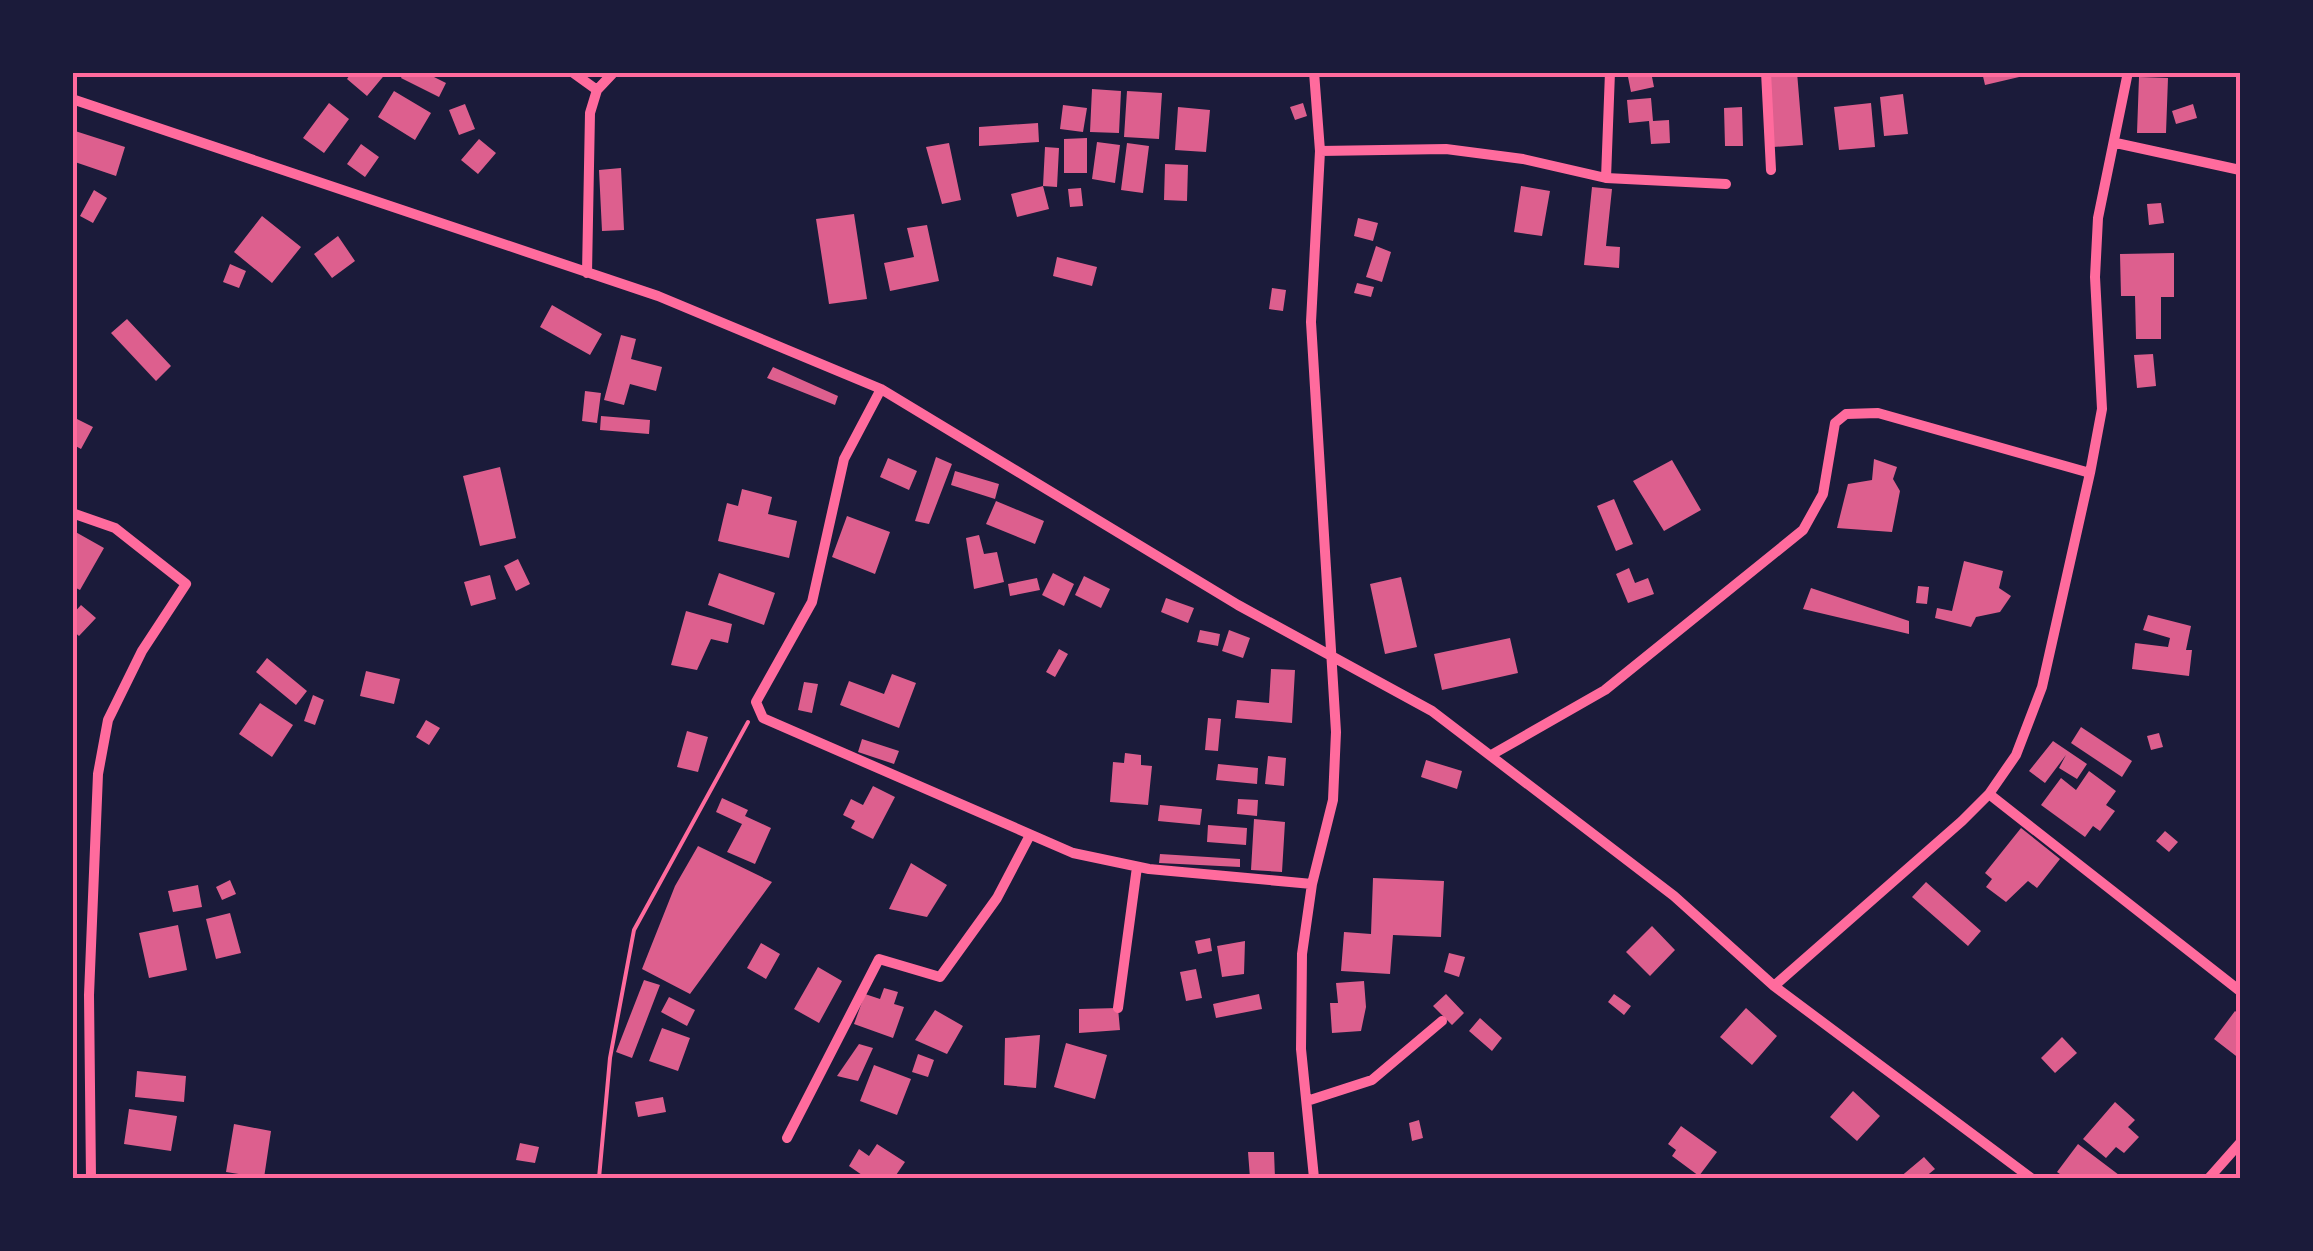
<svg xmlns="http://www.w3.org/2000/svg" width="2313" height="1251" viewBox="0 0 2313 1251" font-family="Roboto,sans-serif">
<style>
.building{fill:#dd5f8e}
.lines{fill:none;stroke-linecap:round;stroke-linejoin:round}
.path{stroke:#ff6b9d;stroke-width:4}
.minor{stroke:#ff6b9d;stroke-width:10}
.neatline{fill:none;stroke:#ff6b9d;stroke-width:4}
</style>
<rect width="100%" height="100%" fill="#1b1b3a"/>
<!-- building -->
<path class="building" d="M352 72H387L367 96 347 79Z
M404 72H424L446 83 439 97 401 78Z
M1627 72H1651L1654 87 1631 92Z
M1767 72H1797L1803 145 1773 147Z
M1982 72H2032V74L1985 85Z
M2139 77 2168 78 2166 133H2137Z
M1092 89 1121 91 1119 133 1090 132Z
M394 91 431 113 415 140 378 117Z
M1127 91 1162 93 1159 139 1124 137Z
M1903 94 1908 134 1884 136 1880 97Z
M1651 98 1653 121 1669 120 1670 143 1651 144 1649 121 1629 123 1627 100Z
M329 103 349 119 324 153 303 138Z
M1303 103 1307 116 1295 120 1290 107Z
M1871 103 1875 147 1839 150 1834 107Z
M465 104 475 129 459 135 449 110Z
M2193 104 2197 118 2176 124 2172 111Z
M1063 105 1087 108 1083 132 1060 129Z
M1178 107 1210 110 1206 152 1175 150Z
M1742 107 1743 146H1725L1724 108Z
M1038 123 1039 142 979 146V127Z
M72 130 125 147 116 176 72 161Z
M1087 138V173H1064V139Z
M479 139 496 153 478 174 461 160Z
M1097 142 1120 145 1115 183 1092 179Z
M949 143 961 200 942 204 926 147Z
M1127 143 1149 146 1143 193 1121 190Z
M361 144 379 157 365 177 347 164Z
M1045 147 1059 148 1057 187 1043 186Z
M1165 164 1188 165 1187 201 1164 200Z
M621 168 624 230 602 231 599 170Z
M1043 186 1049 209 1017 217 1011 194Z
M1521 186 1550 191 1542 236 1514 232Z
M1592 187 1612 189 1606 246 1620 247 1619 268 1584 265Z
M1081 188 1083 206 1070 207 1068 189Z
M94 190 107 198 93 223 80 216Z
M2161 203 2164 223 2149 225 2147 204Z
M854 214 867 299 829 304 816 219Z
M262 216 301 247 272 283 234 252Z
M1358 218 1378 223 1373 241 1354 236Z
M927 225 939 281 890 291 884 263 914 257 907 228Z
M338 236 355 261 332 278 314 254Z
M1376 246 1391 252 1382 282 1366 277Z
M2174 253V297H2161V339H2136L2135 296H2121L2120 254Z
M1057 257 1097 267 1092 286 1053 276Z
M230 264 246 271 239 288 223 282Z
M1357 283 1374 287 1371 297 1354 293Z
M1272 288 1286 290 1283 311 1269 309Z
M552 305 602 334 590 355 540 327Z
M127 319 171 366 156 381 111 333Z
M621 335 636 339 631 359 662 367 656 391 630 384 624 405 604 400Z
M2153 354 2156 386 2137 388 2134 355Z
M773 367 838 396 835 405 767 378Z
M585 391 601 393 597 423 582 421Z
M601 416 650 420 649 434 600 430Z
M75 418 93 427 81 449 72 444Z
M936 457 952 464 929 524 915 521Z
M888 458 917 471 909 490 880 477Z
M1874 459 1897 467 1893 479 1900 491 1892 532 1837 528 1848 484 1872 480Z
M1672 460 1701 510 1664 531 1633 481Z
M500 467 516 538 480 546 463 476Z
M955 471 999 484 995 499 951 485Z
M742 489 772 497 768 514 797 521 789 558 718 541 727 503 738 506Z
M1614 499 1633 544 1616 551 1597 506Z
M996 501 1044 521 1035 544 986 524Z
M847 516 890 532 875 574 832 557Z
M72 530 104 548 80 590 72 586Z
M979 535 984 554 997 552 1004 582 974 589 966 538Z
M518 559 530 584 516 591 504 566Z
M1964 561 2003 571 1999 588 2011 596 2000 612 1976 617 1971 627 1935 618 1937 608 1952 611Z
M1629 568 1635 583 1648 578 1654 594 1628 603 1616 574Z
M719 573 775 593 764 625 708 605Z
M1053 573 1074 584 1064 606 1042 595Z
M490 575 496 599 471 606 464 582Z
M1084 576 1110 589 1101 608 1075 595Z
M1401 577 1417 647 1385 654 1370 584Z
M1037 578 1040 590 1010 596 1008 584Z
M1918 586 1929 587 1927 604 1916 603Z
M1811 588 1909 621V634L1803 609Z
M1166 598 1194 608 1188 623 1161 612Z
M81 605 96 618 79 636 72 630V615Z
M686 611 732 624 728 643 711 639 697 670 671 665Z
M2148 615 2191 626 2186 650H2192L2189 676 2132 669 2135 643 2168 647 2170 638 2143 630Z
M1200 630 1220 634 1218 646 1197 642Z
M1229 630 1250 638 1243 658 1222 651Z
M1510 638 1518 673 1442 690 1434 654Z
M1059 649 1068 654 1055 677 1046 672Z
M267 658 307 691 296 705 256 672Z
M1271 669 1295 670 1292 723 1235 718 1237 700 1269 703Z
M366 671 400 679 394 704 360 696Z
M892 674 916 683 899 728 840 705 849 681 884 694Z
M804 682 818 684 812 713 798 710Z
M313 695 324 700 315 725 304 721Z
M260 703 293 725 272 757 239 734Z
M1208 718 1221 719 1218 751 1205 750Z
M426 720 440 728 429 745 416 737Z
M2081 727 2132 761 2122 777 2071 743Z
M687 731 708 737 698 772 677 767Z
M2159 733 2163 747 2151 750 2147 736Z
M862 739 899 751 894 764 858 752Z
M2053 741 2087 764 2077 779 2059 768 2066 755 2045 783 2029 771Z
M1125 753 1141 755V765L1152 766 1148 805 1110 802 1113 762 1124 763Z
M1268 756 1286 758 1284 786 1265 784Z
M1426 760 1462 771 1457 789 1421 777Z
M1218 764 1258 768 1257 784 1216 780Z
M2089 771 2116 791 2106 805 2115 811 2100 831 2093 826 2085 837 2041 805 2061 778 2076 790Z
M873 786 895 797 873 839 851 828 855 821 843 815 851 799 863 805Z
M722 798 748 810 745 816 771 828 755 864 727 852 742 824 716 812Z
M1238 799 1258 800 1257 816 1237 814Z
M1160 805 1202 809 1200 825 1158 821Z
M1254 819 1285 822 1282 872 1251 870Z
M1208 825 1247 828 1246 845 1207 842Z
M2021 828 2060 859 2037 888 2028 881 2006 902 1986 887 1992 879 1985 873Z
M2165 831 2178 842 2169 852 2156 841Z
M698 846 772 882 690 994 642 969 675 886Z
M1160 854 1240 859V867L1159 863Z
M911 863 947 885 927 917 889 909Z
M1373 878 1444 881 1441 937 1393 935 1390 974 1341 971 1344 932 1371 934Z
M230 880 236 894 222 900 216 887Z
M1926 882 1981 931 1968 946 1912 897Z
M198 885 202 907 173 912 168 891Z
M230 913 241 953 216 959 206 919Z
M178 925 187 970 149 978 139 933Z
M1652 926 1675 950 1650 976 1626 952Z
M1210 938 1212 951 1198 954 1195 941Z
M1245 941 1244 974 1222 977 1217 946Z
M761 943 780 954 766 979 747 968Z
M1449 953 1465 957 1459 977 1444 972Z
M818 967 842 981 819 1023 794 1009Z
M1196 969 1202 998 1186 1001 1180 972Z
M644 980 660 985 632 1058 616 1052Z
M1364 981 1366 1007 1361 1031 1332 1033 1330 1003H1338L1336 983Z
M884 988 898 992 894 1004 904 1007 893 1038 854 1024 865 994 880 999Z
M1259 994 1262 1009 1216 1018 1213 1004Z
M1446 994 1464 1013 1452 1025 1433 1006Z
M1614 994 1631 1006 1624 1015 1608 1002Z
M669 997 695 1010 687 1026 661 1012Z
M1118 1008 1120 1030 1079 1033V1009Z
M1746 1008 1777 1036 1752 1065 1720 1037Z
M935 1010 963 1026 947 1054 915 1040Z
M2235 1011 2240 1015V1059L2214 1039Z
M1480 1018 1502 1038 1492 1051 1469 1031Z
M662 1028 690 1038 678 1071 649 1061Z
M1040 1035 1036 1088 1004 1085 1005 1038Z
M2062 1037 2077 1053 2055 1073 2041 1058Z
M1066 1043 1107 1055 1095 1099 1054 1087Z
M859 1044 873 1048 858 1081 837 1076Z
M918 1054 934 1060 928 1077 912 1072Z
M874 1065 911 1079 897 1115 860 1101Z
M137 1071 186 1076 184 1102 135 1097Z
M1853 1091 1880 1116 1857 1141 1830 1117Z
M663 1097 666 1112 638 1117 635 1102Z
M2115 1102 2135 1120 2128 1127 2139 1137 2124 1153 2116 1147 2106 1158 2083 1139Z
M129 1109 177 1116 171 1151 124 1144Z
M1419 1120 1423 1138 1412 1141 1409 1123Z
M234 1124 271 1131 264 1178 226 1172Z
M1681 1126 1717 1152 1699 1176 1672 1156 1676 1150 1668 1144Z
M520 1143 539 1147 535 1163 516 1160Z
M877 1144 905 1162 894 1178H860L862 1175 849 1166 859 1149 869 1156Z
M2078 1144 2123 1178H2066L2057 1172Z
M1248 1152H1274L1275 1178H1250Z
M1924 1157 1935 1169 1924 1178H1899Z"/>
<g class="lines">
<!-- path -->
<path class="path" d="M599 1178 610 1058 634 930 748 722"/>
<!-- minor -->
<path class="minor" d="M572 72 597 90
M1766 72 1771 170
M72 99 658 296 881 389 1238 605 1432 711 1674 896 1774 986 2031 1178
M2116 143 2240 170
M1320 151 1446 149 1523 159 1606 178 1726 184
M1606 178 1610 72
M587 273 590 113 597 90 614 72
M881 389 844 459 812 602 756 702 763 718 1073 853 1149 869 1312 884
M72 513 115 528 186 584 142 651 108 720 98 774 89 995 91 1178
M1493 754 1605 690 1803 530 1823 494 1835 423 1846 414 1878 413 2090 473
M1989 794 2240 991
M1774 986 1962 821 1989 794 2016 755 2042 687 2090 473 2102 409 2095 277 2098 218 2128 72
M1118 1008 1137 867
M1307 1101 1372 1080 1442 1021
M787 1138 879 959 940 977 997 898 1029 837
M1314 1178 1301 1049 1302 954 1312 884 1333 800 1336 732 1311 322 1320 151 1314 72
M2209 1178 2240 1143"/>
</g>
<!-- border -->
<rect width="2313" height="1251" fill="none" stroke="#1b1b3a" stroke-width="150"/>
<rect x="75" y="75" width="2163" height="1101" class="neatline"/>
</svg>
